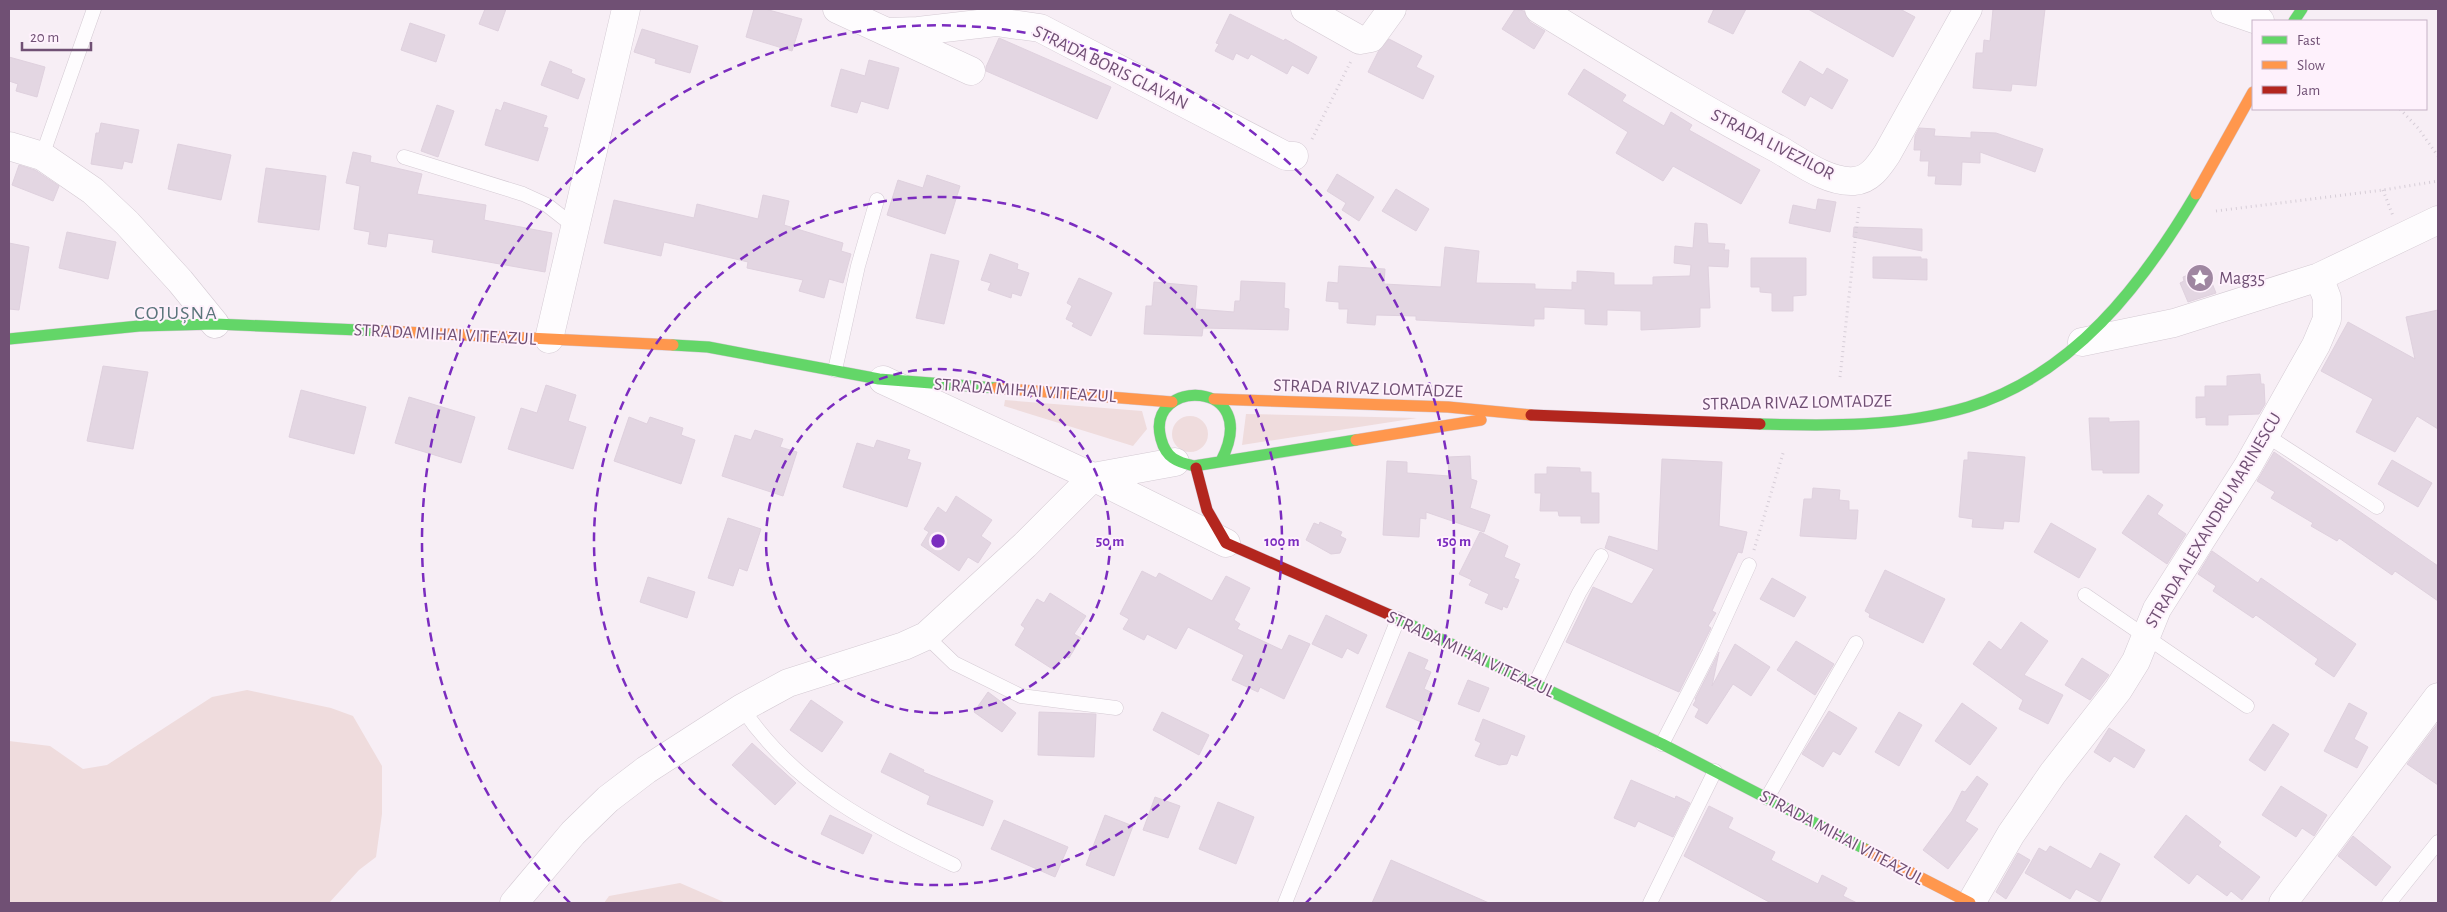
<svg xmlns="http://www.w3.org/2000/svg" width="2447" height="912" viewBox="0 0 2447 912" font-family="'Alegreya Sans',sans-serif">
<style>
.green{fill:#efdcdd}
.building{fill:#e3d6e2;stroke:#dfd1de}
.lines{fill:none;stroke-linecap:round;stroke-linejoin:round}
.lane-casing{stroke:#d4cad3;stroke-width:15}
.street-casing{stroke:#d4cad3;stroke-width:29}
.fast-casing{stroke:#d5cad5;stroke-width:12}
.slow-casing{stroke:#d5cad5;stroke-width:12}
.jam-casing{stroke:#d5cad5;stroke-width:12}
.path{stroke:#d6cdd7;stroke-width:3;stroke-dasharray:1 4;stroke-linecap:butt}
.lane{stroke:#fefcfe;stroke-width:14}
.street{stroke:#fefcfe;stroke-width:28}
.fast{stroke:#63d668;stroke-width:11}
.slow{stroke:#ff974d;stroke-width:11}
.jam{stroke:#b3261e;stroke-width:11}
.ring{fill:none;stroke:#7b2cbf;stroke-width:2.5;stroke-dasharray:9 6}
.labels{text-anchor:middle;stroke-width:4;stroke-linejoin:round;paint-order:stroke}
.street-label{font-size:18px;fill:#705074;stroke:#fef1fc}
.poi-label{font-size:18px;fill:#705074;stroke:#fef1fc;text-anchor:start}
.quarter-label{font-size:20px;letter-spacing:1px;fill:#5a757b;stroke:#fef1fc}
.centre{fill:#7b2cbf;stroke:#fef1fc;stroke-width:2.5}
.ring-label{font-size:15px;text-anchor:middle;font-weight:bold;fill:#7b2cbf;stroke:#fef1fc;stroke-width:4;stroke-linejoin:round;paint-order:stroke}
</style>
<rect width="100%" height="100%" fill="#f7eef5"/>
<!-- green -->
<path class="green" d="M1005 400 1142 411 1147 429 1133 446 1004 406Z
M1246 414 1417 418 1242 445Z
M1172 434a18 18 0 1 1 36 0a18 18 0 1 1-36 0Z
M247 690 331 708 353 716 382 766V814L376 857 359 870 329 903H9V741L50 746 83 769 107 765 212 697Z
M680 883 726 903H604L609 896Z"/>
<!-- building -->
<path class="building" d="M485 9H506L498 31 479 24Z
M754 9H765L802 19 792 51 746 37Z
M1515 9 1524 11 1530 22 1545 31 1534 49 1502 29Z
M1714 9H1746L1733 34 1708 22Z
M1808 9H1900L1915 17 1893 57Z
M1993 9H2045L2036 86 2012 84 2011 91 1973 88 1976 53H1983L1984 40 1990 41Z
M1230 14 1284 41 1285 39 1317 57 1308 74 1292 65 1287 74 1251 54 1248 59 1236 53 1233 60 1215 51 1219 44 1216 43Z
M410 23 445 35 436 62 401 50Z
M642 29 698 46 690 73 655 63 656 59 634 52Z
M999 38 1111 87 1097 119 986 71V67Z
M1389 39 1422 56 1416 67 1434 76 1423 99 1368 72 1379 50Z
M9 57 45 67 37 97 16 91 18 84 9 81Z
M869 60 899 68 888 109 861 101 857 113 831 106 841 69 865 76Z
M550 61 572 70 571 73 585 79 578 99 541 85Z
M1800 61 1823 75 1827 68 1848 80 1832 109 1810 96 1805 106 1782 92Z
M1584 69 1626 95 1622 101 1664 126 1671 112 1692 125 1689 130 1760 170 1741 204 1673 166 1663 181 1616 153 1628 132 1568 94Z
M504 102 547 116 543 127 548 128 538 161 485 145 496 109 501 111Z
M437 105 454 111 438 157 421 151Z
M101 123 139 130 132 163 124 161 122 169 91 164 96 133H99Z
M1919 128 1935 129 1934 136 1971 138V132L1996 133 2043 149 2035 172 1980 152V163L1962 162 1961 185 1935 184 1936 176H1928L1929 161H1920L1921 150H1914L1915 136Z
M178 144 231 155 221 200 168 189Z
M353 152 371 156 370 162 422 174 417 194 486 205 484 220 552 233 545 272 432 252 434 240 388 233 386 247 368 244 370 232 354 229 360 186 346 183Z
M19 165 35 170 59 186 53 201 12 185Z
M266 168 326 176 319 230 258 222Z
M1337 174 1374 197 1359 221 1342 210 1346 203 1327 191Z
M927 175 960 186 945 234 887 215 898 180 923 188Z
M1396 189 1429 209 1416 231 1382 211Z
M763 195 789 201 784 225 843 243 841 251 851 254 843 283 829 279 824 298 799 291 803 280 747 268 748 262 664 242 661 256 604 243 614 200 694 218 697 204 758 219Z
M1818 199 1836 202 1830 232 1789 223 1793 205 1816 210Z
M1695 223 1707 224 1708 243 1725 244 1724 250H1729L1728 267 1708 266 1710 308H1700V327L1641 330V311L1607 310V325L1585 324V309L1544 307V319H1534V326L1416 320V316L1376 315 1375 325 1347 323 1348 309H1339V302L1326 301 1328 282 1338 283 1339 266 1385 269 1384 284 1441 287 1445 247 1479 251 1476 283 1535 284V289L1572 290V282L1577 283V271L1614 273V285H1653V277L1690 276 1691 265 1674 263 1675 246 1693 248Z
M1854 227 1922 229V251L1853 237Z
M67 232 116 242 108 279 59 268Z
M9 243 29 247 19 310 9 309Z
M931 254 959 261 944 324 916 318Z
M990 254 1018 264 1017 269 1029 273 1021 296 1012 293 1011 298 988 290 991 283 981 280Z
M1873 257H1921V259H1927V280L1873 278Z
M1751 258H1806V295L1793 296V311H1772V293L1760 292V287H1751Z
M2206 268 2216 293 2188 302 2180 283 2184 281 2183 277Z
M1079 278 1112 293 1091 336 1072 326 1074 323 1066 319 1072 306 1067 303Z
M1241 281 1285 283 1284 308 1289 309 1288 330 1203 328 1202 336 1144 334 1146 306H1152L1154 282 1197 286 1195 309 1234 312 1235 301H1240Z
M2438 310V429L2417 416 2395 452 2356 432 2373 399 2321 371 2348 322 2415 359 2406 317Z
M103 366 148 372 133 449 87 441Z
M2260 374 2261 384H2264L2265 404 2259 414 2228 415V425H2206V417L2196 418V397H2205V386H2227V376Z
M546 385 576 395 568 421 586 427 573 469 508 449 521 408 537 413Z
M301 390 366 407 354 454 289 437Z
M409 397 475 417 461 463 395 443Z
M629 417 647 424 650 417 683 428 681 435 695 440 681 484 614 461Z
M2089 418H2109V422L2139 421V473H2103V470H2092Z
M755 430 783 439 780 447 797 452 783 496 722 476 735 435 751 440Z
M877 440 910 450 907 459 921 463 907 507 843 487 857 443 874 448Z
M1968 452 2025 457 2019 522 2004 521 2003 529 1972 527 1973 519 1959 517 1964 460H1968Z
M2274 452 2438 566V601L2395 571 2392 575 2339 538 2337 541 2311 526 2313 523 2271 498 2275 492 2257 481Z
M1470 456 1471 479 1477 481 1470 508 1490 515 1484 532 1426 512V519L1420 518 1419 537 1383 535 1387 461 1407 462V473L1449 476 1448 457Z
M1662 459 1722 462 1719 526 1747 532 1742 553 1738 552 1712 611 1716 613 1708 626 1711 628 1679 692 1566 642 1593 587 1632 604 1654 569 1605 548 1609 536 1658 551Z
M2392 460 2432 483 2418 507 2378 484Z
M1547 467 1580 468V472H1591V493H1599V523H1581V516H1559L1558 511H1540L1541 493H1535V474H1547Z
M1813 488 1840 490 1839 500 1849 501V510H1858L1856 539 1800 536 1804 499H1812Z
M2148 495 2163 505 2157 514 2186 534 2167 564 2122 533Z
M956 496 992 520 981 536 991 543 978 563 968 557 959 571 921 545 929 532 924 529 938 507 946 513Z
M728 518 761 529 747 571 739 568 733 586 708 578Z
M1320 522 1342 532 1340 536 1346 539 1340 553 1331 554 1306 540 1314 523 1319 525Z
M2051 523 2096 549 2079 578 2034 552Z
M1480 532 1508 546 1504 557 1520 564 1514 578 1519 580 1507 608 1503 606 1502 610 1485 603 1489 594 1469 585 1472 580 1459 574Z
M2212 551 2258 583 2261 578 2356 644 2334 677 2315 664 2318 659 2256 615 2253 618 2213 591 2216 586 2198 574Z
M1885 570 1945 599 1923 643 1869 617 1870 614 1865 611Z
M1142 571 1156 578 1159 573 1212 601 1226 576 1250 588 1234 620 1240 624 1237 629 1282 650 1289 635 1310 644 1284 699 1260 687 1258 692 1232 680 1244 655 1188 627 1176 649 1147 634 1144 640 1123 629 1129 619 1120 614Z
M648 577 695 592 687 618 640 602Z
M1772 578 1806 597 1794 617 1760 599Z
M1050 593 1086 616 1074 634 1081 638 1069 658 1064 656 1054 670 1015 645 1025 628 1021 625 1037 599 1044 603Z
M1326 615 1367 635 1358 654 1347 648 1342 658 1312 644Z
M2021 622 2048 641 2024 675 2063 695 2048 724 2019 709 2023 700 1973 664 1989 641 2001 650Z
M1796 641 1834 664 1815 695 1777 670Z
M1735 644 1770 667 1751 696 1733 684 1707 724 1695 717 1699 709 1693 705 1696 700 1695 699 1719 652 1712 686Z
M1409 652 1428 660 1424 669 1431 672 1424 689 1433 693 1421 722 1386 707Z
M2082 658 2109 675 2090 700 2065 685Z
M1468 680 1489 688 1479 712 1458 704Z
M988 692 1016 713 1002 732 974 712Z
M811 700 843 722 822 752 790 730Z
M1962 703 1997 728 1970 765 1935 741Z
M2349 703 2367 713 2354 739 2368 747 2357 768 2324 751Z
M1829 711 1857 728 1840 755 1833 751 1823 767 1802 754Z
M1039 712 1096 714 1094 757 1038 755Z
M1162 712 1209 735 1199 755 1153 730Z
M1899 712 1922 725 1899 766 1875 752Z
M1483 719 1525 736 1517 756 1511 754 1507 764 1499 765 1475 756 1481 743 1475 740Z
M2438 723V785L2407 764Z
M2273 724 2289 734 2265 771 2249 760Z
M2109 728 2145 750 2134 768 2114 756 2110 762 2094 752Z
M752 743 796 783 775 805 732 765Z
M890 753 924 770 923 772 993 801 983 826 927 804 930 796 881 772Z
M1977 776 1988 784 1965 821 1978 829 1948 869 1923 850 1952 811 1962 791 1965 792Z
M1631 780 1675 799 1676 796 1690 803 1673 837 1638 821 1635 827 1614 818Z
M2281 786 2327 815 2314 836 2302 828 2296 837 2262 815Z
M1155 797 1180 806 1168 838 1143 830Z
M1218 802 1254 817 1236 864 1199 849Z
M1709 806 1733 818 1728 828 1775 852 1771 860 1818 884 1822 875 1847 888 1843 896 1857 903H1771L1684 856Z
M830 815 872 835 863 854 821 834Z
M1105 815 1133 826 1114 876 1086 865Z
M2186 815 2221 842 2218 846 2260 877 2242 900 2231 891 2227 896 2197 874 2189 884 2154 857Z
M1004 820 1068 847 1055 877 991 849Z
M2353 836 2391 867 2376 886 2338 856Z
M2050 846 2091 869 2100 853 2120 864 2100 902 2076 889 2070 899 2025 873 2039 848 2046 852Z
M2018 853 2030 860 2006 899 1996 892Z
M1391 860 1489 903H1372Z"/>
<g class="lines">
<!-- lane casing -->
<g class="lane-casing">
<path id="lane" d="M42 156 94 9
M404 157 523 194 547 205 575 227
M835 370 858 266 877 200
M2264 434 2377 507
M2085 595 2247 706
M926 636 954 663 1021 696 1116 708
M1535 684 1579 593 1601 556
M742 708C795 787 871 825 954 865
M1662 744 1709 653 1749 565
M1767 798 1856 643
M1285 903 1398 619
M1650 903 1715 771
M2389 903 2438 842"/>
</g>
<!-- street casing -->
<g class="street-casing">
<path id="street" d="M837 9 971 71
M1305 9 1360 40 1371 38 1392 9
M1539 9C1618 57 1696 106 1778 149 1799 161 1828 183 1854 181 1870 180 1879 166 1887 154L1968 9
M2225 9 2260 21
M888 32 918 31 996 22 1040 28 1286 156H1294
M9 146 42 156 93 191 127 223 180 281 215 324
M549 339 626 9
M2082 342 2174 323 2319 277 2438 220
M883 380 1093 477 1226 543
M514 903 573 833 608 799 646 770 742 708 788 683 904 646 926 636 1025 545 1093 477 1175 462
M1971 903 2011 834 2053 773 2118 690 2136 661 2157 609 2248 466 2316 345 2327 319V298L2319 277
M2283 903 2438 697"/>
</g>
<!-- fast casing -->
<g class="fast-casing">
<path id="fast" d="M2294 21 2302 9
M9 339 139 326 215 324 383 331
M673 345 708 347 879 379 996 388
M1760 424C1829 426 1901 427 1968 407 2073 375 2142 285 2196 194
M1221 461C1264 378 1144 377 1161 439 1166 458 1177 462 1194 466L1356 440
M1390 615 1662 744 1867 850"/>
</g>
<!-- slow casing -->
<g class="slow-casing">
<path id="slow" d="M2196 194 2253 92
M383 331 673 345
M996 388 1172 402
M1214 399 1448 407 1531 415
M1356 440 1481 420
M1867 850 1970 903"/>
</g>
<!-- jam casing -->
<g class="jam-casing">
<path id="jam" d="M1531 415 1760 424
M1196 468 1207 510 1226 543 1390 615"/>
</g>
<!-- path -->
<path class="path" d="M2400 109 2418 128 2438 156
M1312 139 1351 61
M2383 190 2393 216
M2216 211 2383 190 2438 181
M1840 377 1859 206
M1754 550 1784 450"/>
<!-- lane -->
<use href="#lane" class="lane"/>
<!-- street -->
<use href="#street" class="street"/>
<!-- fast -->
<use href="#fast" class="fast"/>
<!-- slow -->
<use href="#slow" class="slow"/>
<!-- jam -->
<use href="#jam" class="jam"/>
</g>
<!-- distance rings -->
<g class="ring">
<circle cx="938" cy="541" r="172"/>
<circle cx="938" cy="541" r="344"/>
<path d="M570 903A516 516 0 1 1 1306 903"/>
</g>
<!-- icons -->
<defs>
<g id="sight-disc" transform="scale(1.4375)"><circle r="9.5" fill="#9f87a1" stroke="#fef1fc"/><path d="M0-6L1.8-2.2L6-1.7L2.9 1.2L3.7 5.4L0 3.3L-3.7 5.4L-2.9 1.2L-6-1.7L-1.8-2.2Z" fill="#fff"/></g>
</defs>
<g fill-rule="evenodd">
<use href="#sight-disc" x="2200" y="278"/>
</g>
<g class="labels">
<!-- street labels -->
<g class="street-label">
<text transform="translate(1111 67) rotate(26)" y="6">STRADA BORIS GLAVAN</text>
<text transform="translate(1773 144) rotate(27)" y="6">STRADA LIVEZILOR</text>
<text transform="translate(445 334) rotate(3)" y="6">STRADA MIHAI VITEAZUL</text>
<text transform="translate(1368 388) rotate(2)" y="6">STRADA RIVAZ LOMTADZE</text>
<text transform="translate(1025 390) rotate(4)" y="6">STRADA MIHAI VITEAZUL</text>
<text transform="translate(1797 402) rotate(-1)" y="6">STRADA RIVAZ LOMTADZE</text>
<text transform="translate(2213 520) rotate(-59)" y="6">STRADA ALEXANDRU MARINESCU</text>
<text transform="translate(1471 654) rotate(25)" y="6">STRADA MIHAI VITEAZUL</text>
<text transform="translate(1842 837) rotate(28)" y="6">STRADA MIHAI VITEAZUL</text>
</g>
<!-- poi labels -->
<g class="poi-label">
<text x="2219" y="284">Mag35</text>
</g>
<!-- quarter labels -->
<g class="quarter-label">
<text x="176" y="319">COJUȘNA</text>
</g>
</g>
<circle cx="938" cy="541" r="8" class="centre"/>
<g class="ring-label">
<text x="1110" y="546">50 m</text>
<text x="1282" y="546">100 m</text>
<text x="1454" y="546">150 m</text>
</g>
<!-- border -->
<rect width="2447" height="912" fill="none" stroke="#705074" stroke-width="20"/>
<!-- legend -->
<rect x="2252" y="20" width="175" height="90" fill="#fef1fc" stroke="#c5b1c6"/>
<rect x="2262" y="36" width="25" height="8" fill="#63d668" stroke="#c5b1c6"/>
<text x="2297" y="45" font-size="15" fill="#705074">Fast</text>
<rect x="2262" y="61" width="25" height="8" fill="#ff974d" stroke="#c5b1c6"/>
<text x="2297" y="70" font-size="15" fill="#705074">Slow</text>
<rect x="2262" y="86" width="25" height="8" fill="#b3261e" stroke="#c5b1c6"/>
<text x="2297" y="95" font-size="15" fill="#705074">Jam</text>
<!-- scale -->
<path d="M22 42v8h69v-8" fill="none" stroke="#705074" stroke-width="2.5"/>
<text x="30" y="42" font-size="15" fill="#705074" stroke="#fef1fc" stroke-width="4" paint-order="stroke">20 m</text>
</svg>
